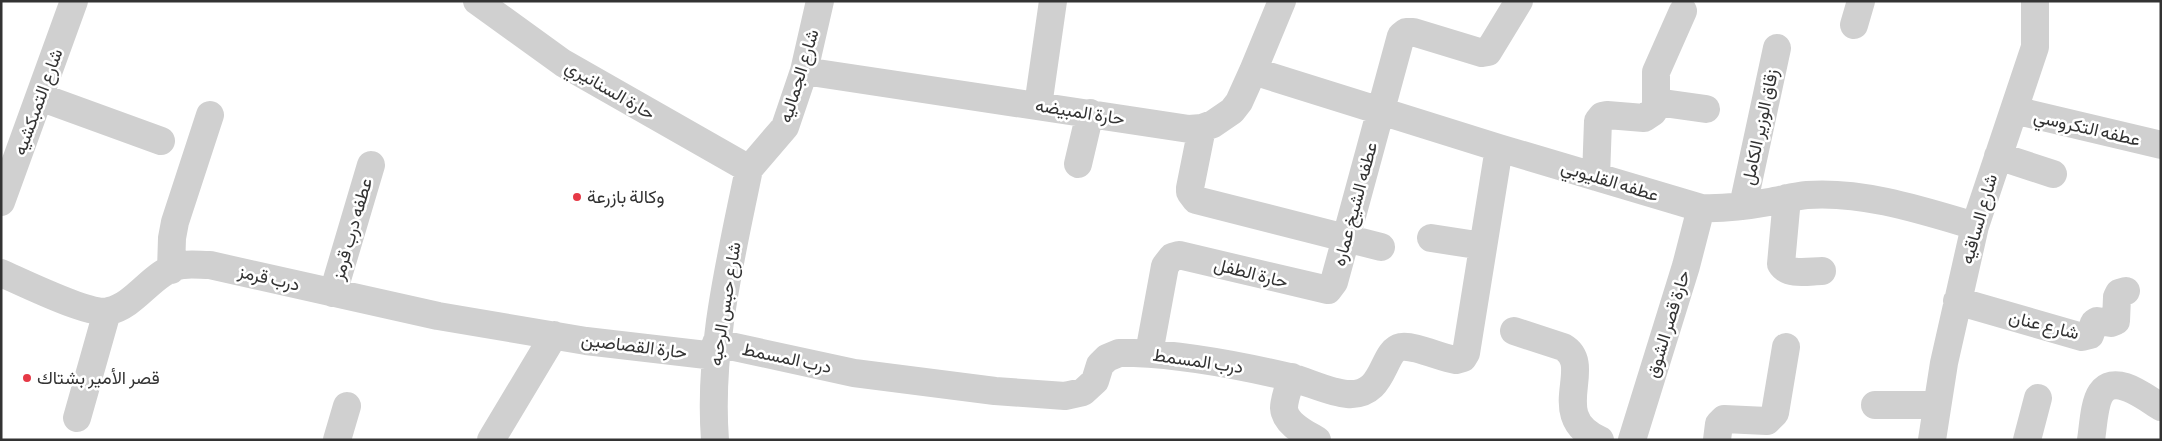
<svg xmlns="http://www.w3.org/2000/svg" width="2162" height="441" viewBox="0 0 2162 441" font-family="'Alegreya Sans',Vazirmatn,sans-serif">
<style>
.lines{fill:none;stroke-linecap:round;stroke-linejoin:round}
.minor{stroke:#d0d0d0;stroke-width:28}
.poi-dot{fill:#e63946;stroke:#fff;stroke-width:2}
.labels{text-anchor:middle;stroke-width:5;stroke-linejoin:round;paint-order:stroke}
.street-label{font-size:18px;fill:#333;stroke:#fff}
.poi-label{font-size:18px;fill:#333;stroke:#fff;text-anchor:start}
</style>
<rect width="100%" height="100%" fill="#fff"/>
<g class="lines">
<!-- minor -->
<path class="minor" d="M477 1 563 63 749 169
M1854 25 1861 1
M804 71 1189 129 1202 128 1213 124 1232 111 1239 102 1253 71 1282 1
M1253 71 1499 148 1701 208C1725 209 1747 206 1769 202 1782 200 1794 196 1807 195 1863 191 1921 210 1975 226
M40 97 161 141
M1656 102 1706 109
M1038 106 1053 1
M2014 110 2161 145
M1202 128 1190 188V192L1196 200 1381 247
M1998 156 2053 174
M1078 164 1090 113
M749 169 785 127 804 71 820 1
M1596 177 1598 121 1602 116 1607 115 1644 118 1653 112 1656 107V72L1683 11
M1787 198 1781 264C1788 276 1810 271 1822 271
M1 202 74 1
M1743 206 1777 48
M1431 238 1483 246
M171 270 172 238 175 222 210 115
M1 273C22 282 90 316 109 311 137 305 153 270 183 265 191 264 201 265 210 265L438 316 586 341 715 356
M333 293 371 165
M1957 301 2082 337 2090 335 2094 323 2097 321 2111 323 2116 321 2117 297 2119 293 2126 291
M1514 331 1563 347C1596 366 1545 416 1600 440
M716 343 854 373 995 391 1065 396 1083 392 1095 381 1100 365 1107 358 1119 353H1134C1186 355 1238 365 1289 377 1306 381 1331 393 1347 394 1386 397 1381 351 1401 347 1415 345 1441 358 1456 360L1463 358 1466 353 1499 148
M1149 353 1165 266 1172 257 1179 255 1328 290 1334 282 1401 36 1406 32H1413L1482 53 1488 52 1519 1
M1292 377C1289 386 1284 399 1284 408 1285 424 1305 433 1317 440
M1875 405H1937
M77 418 107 312
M337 440 347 406
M491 440 554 335
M715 440C708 349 731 258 749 169
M1632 440 1686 266 1701 208
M1717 440 1719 424 1724 419 1767 421 1775 413 1786 347
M1932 440 1944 363 1975 226 2035 47V1
M2027 440 2038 398
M2091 440C2093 428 2094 403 2101 393 2115 372 2147 399 2161 407"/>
</g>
<!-- markers -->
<g class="poi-dot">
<circle cx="577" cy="197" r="5"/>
<circle cx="27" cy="378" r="5"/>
</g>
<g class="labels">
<!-- street labels -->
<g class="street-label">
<text transform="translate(799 76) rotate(-73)" y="6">شارع الجماليه</text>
<text transform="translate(610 90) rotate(30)" y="6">حارة السنانيري</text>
<text transform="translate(38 102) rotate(-70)" y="6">شارع التمبكشيه</text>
<text transform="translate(1080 112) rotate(9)" y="6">حارة المبيضه</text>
<text transform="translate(1760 127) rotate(-78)" y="6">زقاق الوزير الكامل</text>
<text transform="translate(2087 128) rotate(13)" y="6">عطفه التكروسي</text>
<text transform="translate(1610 181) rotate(17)" y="6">عطفه القليوبي</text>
<text transform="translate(1355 204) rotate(-75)" y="6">عطفه الشيخ عماره</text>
<text transform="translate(1979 219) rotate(-74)" y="6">شارع الساقيه</text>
<text transform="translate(352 229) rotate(-74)" y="6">عطفه درب قرمز</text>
<text transform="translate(1251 273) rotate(14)" y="6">حارة الطفل</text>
<text transform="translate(269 278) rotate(13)" y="6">درب قرمز</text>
<text transform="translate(725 304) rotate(-81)" y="6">شارع حبس الرحبه</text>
<text transform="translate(1668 324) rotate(-73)" y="6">حارة قصر الشوق</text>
<text transform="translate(2044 325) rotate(14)" y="6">شارع عنان</text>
<text transform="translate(634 346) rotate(7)" y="6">حارة القصاصين</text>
<text transform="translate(787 358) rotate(12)" y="6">درب المسمط</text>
<text transform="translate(1198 361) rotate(8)" y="6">درب المسمط</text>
</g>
<!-- poi labels -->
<g class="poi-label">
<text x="587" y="203">وكالة بازرعة</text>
<text x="37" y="384">قصر الأمير بشتاك</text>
</g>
</g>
<!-- border -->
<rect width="2162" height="441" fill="none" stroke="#333333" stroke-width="5"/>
</svg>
